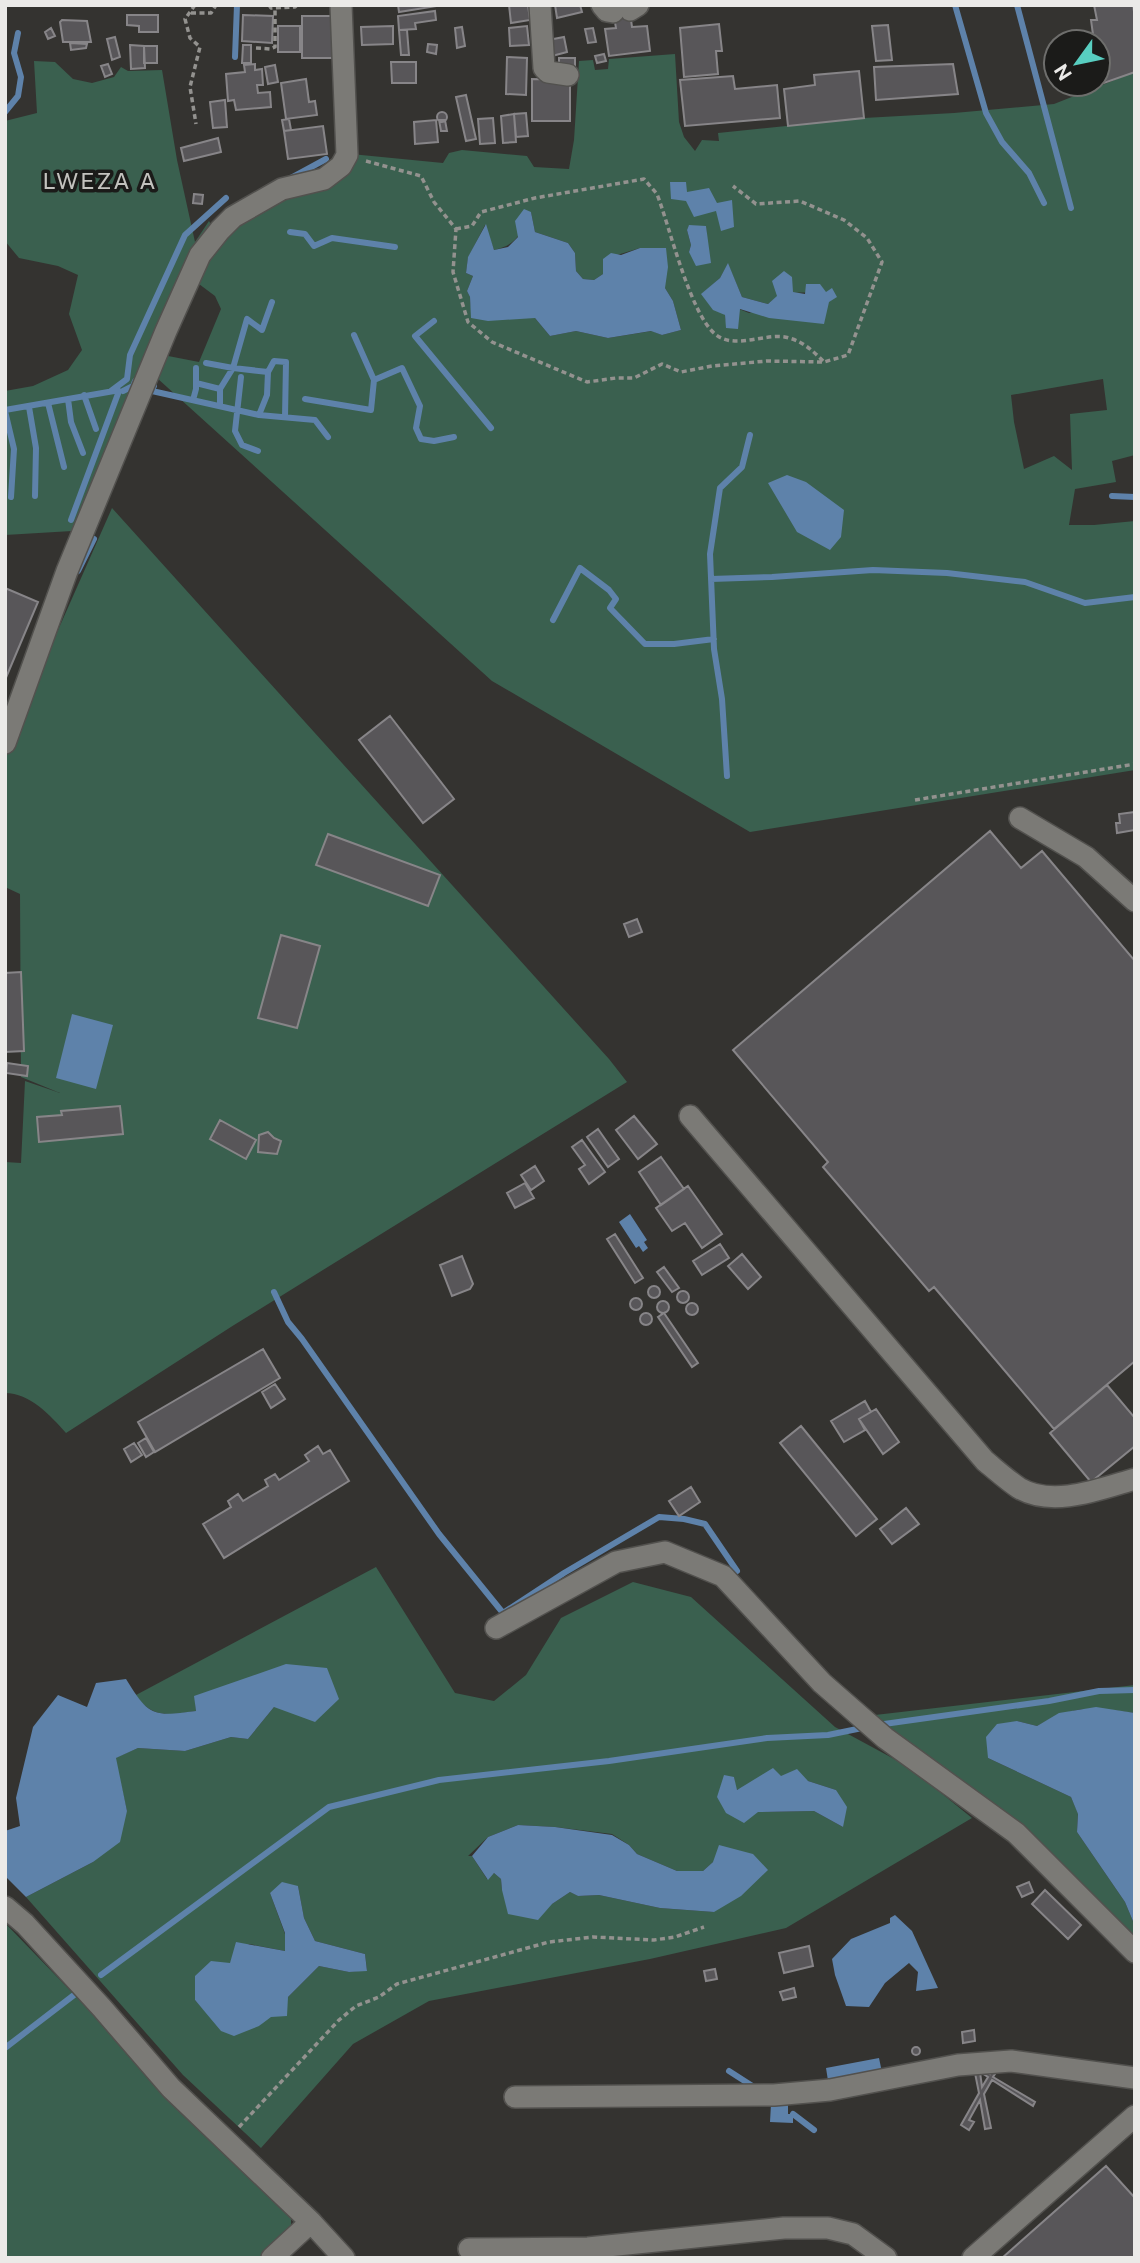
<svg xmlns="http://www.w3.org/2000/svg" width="1140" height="2263" viewBox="0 0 1140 2263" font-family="'Public Sans',sans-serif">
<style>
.green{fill:#3a604f;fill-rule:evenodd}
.water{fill:#5e82aa}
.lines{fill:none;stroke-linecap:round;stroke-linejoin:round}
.stream{stroke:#5e82aa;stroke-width:6}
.building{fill:#585659;stroke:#878588;stroke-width:2;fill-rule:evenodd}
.minor-casing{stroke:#52514e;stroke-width:24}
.path{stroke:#93928f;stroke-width:3.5;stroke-dasharray:5 3.5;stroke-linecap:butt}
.minor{stroke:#7b7a76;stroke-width:21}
.labels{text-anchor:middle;stroke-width:7;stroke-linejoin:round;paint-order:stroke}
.quarter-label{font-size:23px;letter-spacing:2px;fill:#c3c2be;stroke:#1b1b19}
</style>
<rect width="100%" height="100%" fill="#343330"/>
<!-- green -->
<path class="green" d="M675 54 679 122 684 137 695 151 702 140 719 141 718 133 864 118 954 113 1054 104 1135 72V455L1112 461 1116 482 1075 489 1069 525H1094L1135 521V770L750 832 492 681 157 378 163 355 199 362 221 309 215 296 195 281 226 232 351 154 443 163 449 153 462 150 527 156 534 167 569 169 574 140 579 61 593 60 595 70 608 69 609 59ZM531 212 535 232 568 243 575 253 576 271 583 279 594 280 603 274 604 259 640 248H665V288L673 301 681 330 662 335 652 331 608 338 576 331 550 336 535 318H472L470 297 467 291 473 276 466 273 468 258 485 225 494 250C518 245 521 232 531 212ZM689 226H706L707 243 689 252 691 245 687 230ZM728 264 742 297 768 304C785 288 804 294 826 292L749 313 739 309 727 328 725 315 702 294 720 278ZM1103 379 1107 410 1070 414 1072 470 1054 456 1024 469 1014 422 1011 395Z
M34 61 55 62 73 79 92 83 114 77 121 67 128 71 162 70 177 160 195 242 209 221 213 228 109 441 72 531 5 535V391L33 386 68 370 82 350 69 314 78 275 58 266 19 258 5 241V121L37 113Z
M112 508 609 1059 627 1082 234 1325 66 1433C50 1415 30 1393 5 1393V1162L21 1163 25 1081 60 1093 21 1077 20 894 5 887V750Z
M376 1567 455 1693 494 1701 526 1675 561 1618 633 1582 691 1597 835 1727 909 1767 972 1818 786 1928 650 1959 429 2001 353 2044 261 2148 183 2075 26 1897 93 1862 127 1811 115 1758 138 1748 185 1751 231 1737 248 1739 274 1707 339 1699 195 1696 196 1711C171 1715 151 1719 136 1695ZM781 1776 808 1781 836 1790 843 1827 814 1811 758 1812 717 1797 734 1777 736 1790ZM518 1825 555 1827 612 1834 629 1845 637 1854 677 1871H703L713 1862 714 1912 660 1908 599 1895 578 1896 570 1892 552 1904 502 1890 501 1879 494 1873 487 1879 472 1856H468L488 1837ZM298 1886 304 1918 315 1941 365 1954 367 1970 349 1972 319 1966 259 2026 203 2009 195 2000 249 1944 285 1951V1934L270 1893Z
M1135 1685V1713C1093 1707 1075 1704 1037 1726L1017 1721 988 1758 1071 1797 1078 1813 1077 1832 1125 1902 1135 1926V1938L1021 1826 889 1732 875 1715Z
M5 1923 123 2045 235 2165 272 2191 291 2217V2232L261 2258H5Z"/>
<!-- water -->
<path class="water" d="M670 182H686L687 192 709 188 717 203 732 200 734 227 721 231 716 211 694 217 686 201 671 199Z
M524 209 531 212 535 232 568 243 575 253 576 271 583 279 594 280 603 274V259L611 253 621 255 640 248H666L668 267 665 288 673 301 681 330 662 335 651 331 608 338 576 331 550 336 535 318 488 321 471 318 470 297 467 291 473 276 466 273 468 257 486 224 494 250 508 247 518 237 515 221Z
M689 225 706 226 711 263 696 266 689 252 691 245 687 230Z
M728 263 742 297 768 304 777 296 772 281 784 271 792 277 793 292 805 294 806 284H820L826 292 832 288 837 297 829 302 824 324 769 318 740 309 738 329 726 328 725 315 713 310 701 294 720 278Z
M787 475 806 482 844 510 841 537 830 550 797 532 768 483Z
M72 1014 113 1025 96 1089 56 1078Z
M630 1214 647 1240 644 1242 648 1248 643 1252 639 1246 636 1248 619 1222Z
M286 1664 327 1668 339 1699 315 1722 274 1707 248 1739 231 1737 185 1751 138 1748 116 1758 127 1811 120 1842 93 1862 26 1897 5 1876V1831L20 1826 16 1798 33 1727 58 1695 87 1707 96 1683 126 1679C149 1716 152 1717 196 1711L194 1696Z
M1096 1707 1135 1713V1926L1125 1902 1077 1832 1078 1814 1071 1797 988 1758 986 1737 997 1724 1017 1721 1037 1726 1059 1713Z
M773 1768 781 1776 797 1769 808 1781 836 1790 847 1807 843 1827 814 1811 758 1812 744 1823 726 1813 717 1797 724 1775 734 1777 737 1790Z
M518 1825 555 1827 612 1835 629 1845 637 1854 677 1871H703L713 1862 719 1845 753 1854 768 1870 741 1896 714 1912 660 1908 599 1895 578 1896 570 1892 552 1904 538 1920 508 1914 502 1890 501 1879 494 1873 488 1880 472 1856 488 1837Z
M282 1882 298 1886 304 1918 315 1941 365 1954 367 1971 349 1972 319 1966 288 1997 287 2016 271 2017 259 2026 234 2036 221 2031 195 2000V1976L211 1961 230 1963 236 1942 285 1951V1933L270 1893Z
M895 1915 912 1931 938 1988 916 1991 918 1972 909 1963 885 1983 869 2007 846 2006 835 1975 832 1959 851 1939 890 1923V1918Z
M879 2058 883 2077 829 2087 826 2068Z
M771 2104 788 2105V2114H793V2123L770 2122Z"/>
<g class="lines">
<!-- stream -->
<path class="stream" d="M955 5 986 113 1002 142 1029 173 1044 203
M1017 5 1071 208
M235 57 237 5
M5 112 18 96 21 77 14 53 18 33
M291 178 326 159
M290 232 305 234 314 246 332 238 395 247
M272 302 262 330 247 319 233 368 268 372 274 361 286 362 285 417
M434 321 415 336 491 428
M206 363 233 368 220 389
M241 377 235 431 242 445 258 451
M374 380 402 368 420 406 416 428 421 439 434 441 454 437
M196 383 220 389V406
M154 386 152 391 259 415 315 420 328 437
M111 391 127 379 130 355 185 235 226 198
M123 391 133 386 135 381
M84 395 96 429
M68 399 71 422 83 453
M305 399 371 410 374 380 354 335
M193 400 196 389V368
M48 403 64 467
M29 407 36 448 35 496
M5 410 114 391
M5 411 14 449 11 497
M259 415 267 395 268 372
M1112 496 1135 497
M71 520 119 391
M78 571 94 539
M711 579 772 577 873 570 947 573 1025 582 1085 603 1135 597
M553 620 580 568 609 590 616 599 610 608 645 644H674L714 639
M727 776 722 699 714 649 710 554 720 488 742 467 750 435
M274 1292 288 1322 302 1339 439 1534 503 1613 564 1573 659 1517 684 1519 705 1524 737 1571
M877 1725 1049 1701 1099 1691 1135 1690
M101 1975 329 1807 439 1780 609 1761 767 1738 828 1735 867 1727
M5 2048 74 1995
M729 2071 757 2089
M793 2114 814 2130"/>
</g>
<!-- building -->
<path class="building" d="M398 5H437V6L399 12Z
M509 5H528L530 20 511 23Z
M555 5H580L582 12 557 18Z
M612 5H629L632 27 647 26 650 51 609 56 605 29 616 28Z
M1094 5H1133L1135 18V72L1101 84 1098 68V42H1094L1091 20H1097Z
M435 11 436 20 415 23 416 29 399 30 398 16Z
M127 15H158V32H139V26L127 25Z
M243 15 273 16 272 43 242 41Z
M302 16H335V58H302Z
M62 20 87 21 91 42H63L60 22Z
M719 24 722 51H716L718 74 684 77 680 28Z
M888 25 892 60 876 61 872 26Z
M278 26H300V52H278Z
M393 26V44L362 45 361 27Z
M527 26 529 45 510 46 509 28Z
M462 27 465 46 457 48 455 28Z
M51 28 55 36 48 39 45 32Z
M593 28 596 42 588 43 585 29Z
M399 30H407L409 55H401Z
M115 37 120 57 112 60 107 39Z
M564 37 567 52 552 56 548 40Z
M70 43 87 44 86 48 71 50Z
M428 44 437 45 436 54 427 52Z
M130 45 144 46 145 68 131 69Z
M243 45H251V63H242Z
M144 46H157V63H144Z
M604 54 606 61 597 63 595 56Z
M507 57 527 58 526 95 506 94Z
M559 58H575V70H559Z
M391 62H416V83H392Z
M108 64 112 74 105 77 101 66Z
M255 64V70L262 69 263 85H257L258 93 270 92 271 107 236 110 234 100 228 101 226 74 245 72 244 65Z
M953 64 958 94 876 100 874 67Z
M275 65 278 82 268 84 265 67Z
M859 71 864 118 788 126 784 89 815 85 814 75Z
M733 76 735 89 777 85 780 118 685 126 680 80Z
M306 79 309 102 315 101 317 115 286 119 281 83Z
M532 79 570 80V121H532Z
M466 95 476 139 466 141 456 97Z
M225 100 227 127 213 128 210 102Z
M437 117a5 5 0 1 1 10 0a5 5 0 1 1-10 0Z
M526 113 528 136 516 137 514 114Z
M514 114 516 142 503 143 501 116Z
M493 118 495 143 480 144 478 119Z
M289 119 291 130 284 131 282 120Z
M436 120 438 142 415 144 414 122Z
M439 120H445L447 131H441Z
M323 126 327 154 288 159 284 131Z
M218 138 221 152 184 161 181 148Z
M194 194 203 195 202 204 193 203Z
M5 588 38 602 5 680Z
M390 716 454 799 423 823 359 740Z
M1135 812V830L1117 833 1116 823H1120L1119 814Z
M990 831 1021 868 1042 851 1135 961V1361L1054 1429 934 1287 929 1291 823 1167 828 1162 733 1050Z
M328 834 440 875 428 906 316 865Z
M637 919 642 932 629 937 624 924Z
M281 935 320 946 297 1028 258 1018Z
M21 972 24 1051 5 1052V973Z
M7 1063 28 1066 27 1076 6 1073Z
M120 1106 123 1134 39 1142 37 1117 62 1115 61 1111Z
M634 1116 657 1144 638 1159 616 1130Z
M220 1120 256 1140 246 1159 210 1139Z
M598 1129 619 1159 608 1167 587 1137Z
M268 1132 274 1138 281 1141 277 1154 258 1152 259 1135Z
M582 1140 605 1172 589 1184 579 1169 585 1165 572 1147Z
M661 1157 684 1189 661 1205 639 1172Z
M535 1166 544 1181 531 1190 521 1175Z
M525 1183 534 1198 515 1208 507 1193Z
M688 1186 722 1234 702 1248 685 1223 672 1231 656 1208Z
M615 1234 643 1278 635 1283 607 1239Z
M720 1244 729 1258 702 1275 693 1261Z
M742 1254 761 1277 748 1289 728 1266Z
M462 1256 473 1284 470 1289 452 1296 440 1265Z
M664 1267 679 1288 672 1292 657 1272Z
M648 1292a6 6 0 1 1 12 0a6 6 0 1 1-12 0Z
M677 1297a6 6 0 1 1 12 0a6 6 0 1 1-12 0Z
M630 1304a6 6 0 1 1 12 0a6 6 0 1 1-12 0Z
M657 1307a6 6 0 1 1 12 0a6 6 0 1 1-12 0Z
M686 1309a6 6 0 1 1 12 0a6 6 0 1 1-12 0Z
M664 1313 698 1363 692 1367 658 1317Z
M640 1319a6 6 0 1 1 12 0a6 6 0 1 1-12 0Z
M263 1349 280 1378 155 1452 138 1422Z
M275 1384 285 1399 271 1408 262 1392Z
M1107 1385 1135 1418V1446L1091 1482 1050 1433Z
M865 1401 871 1412 859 1419 865 1430 844 1442 831 1421Z
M876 1409 899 1442 883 1454 859 1419Z
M801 1426 877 1519 856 1536 780 1443Z
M146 1438 154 1452 146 1457 138 1443Z
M134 1443 142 1455 131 1462 124 1449Z
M318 1446 323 1454 330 1450 349 1481 224 1558 203 1524 231 1507 228 1501 238 1494 243 1501 268 1486 265 1480 275 1474 279 1480 309 1461 305 1455Z
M691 1487 700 1502 679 1516 669 1501Z
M906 1508 919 1524 892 1544 880 1529Z
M1029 1882 1033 1892 1022 1897 1017 1887Z
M1045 1890 1081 1925 1068 1939 1032 1904Z
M809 1946 813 1966 784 1973 779 1953Z
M715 1969 717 1979 706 1981 704 1971Z
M794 1988 796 1997 783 2000 780 1992Z
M974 2030 975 2041 963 2043 962 2032Z
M912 2051a4 4 0 1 1 8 0a4 4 0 1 1-8 0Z
M973 2063 990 2074 991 2072 995 2074 993 2077 1035 2102 1033 2106 992 2080 984 2094 991 2128 985 2129 980 2100 969 2120 974 2122 969 2130 961 2125 979 2093ZM980 2072 988 2077 982 2087Z
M1106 2166 1135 2198V2258H1002Z"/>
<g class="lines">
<!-- minor casing -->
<g class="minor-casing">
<path id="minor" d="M540 5 544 68 548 72 568 75
M602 5 607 11 613 12
M630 10 638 5
M5 743 67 571 166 331 200 255 220 230 233 217 282 189 324 179 341 166 347 155 341 5
M1020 818 1086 857 1135 901
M690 1116 985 1461C996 1470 1007 1480 1019 1488 1053 1508 1100 1489 1135 1479
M496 1628 616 1562 665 1552 723 1576 822 1683 885 1738 1016 1833 1135 1952
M5 1907 25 1924 102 2008 171 2088 311 2222 344 2258
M515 2097 774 2095 830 2090 958 2065 1011 2061 1135 2078
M469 2249 588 2248 784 2228H828L853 2234 886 2258
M272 2258 311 2222
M973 2258 1135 2116"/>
</g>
<!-- path -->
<path class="path" d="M195 5 185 19 190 38 200 47 190 87 196 124
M269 5 271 8 295 7 297 5
M191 13H211L216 5
M256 48 270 49 275 47V8
M366 161 421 176 434 202 456 229 453 272 468 322 492 342 587 382 616 378H634L662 364 681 372 712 366 767 361 824 362 848 355 882 262 867 238 844 220 800 201 756 204 733 186
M456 229 472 226 481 212 535 198 644 179 657 194C670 228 690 313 715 334 735 351 768 331 789 338 804 342 814 352 824 362
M915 800 1135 764
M239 2127 339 2020 356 2006 379 1997 397 1984 549 1942 593 1937 654 1940 675 1937 704 1927"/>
<!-- minor -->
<use href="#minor" class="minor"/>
</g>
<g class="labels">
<!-- quarter labels -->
<g class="quarter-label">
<text x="100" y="189">LWEZA A</text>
</g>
</g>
<!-- border -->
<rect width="1140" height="2263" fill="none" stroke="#ebeae8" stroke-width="14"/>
<!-- north arrow -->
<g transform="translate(1077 63) rotate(237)"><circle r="33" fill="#1b1b19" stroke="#6e6e6c" stroke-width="2"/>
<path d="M0-5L12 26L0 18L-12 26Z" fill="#58cec0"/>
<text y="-10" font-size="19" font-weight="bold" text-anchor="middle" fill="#ebeae8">N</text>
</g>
</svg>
